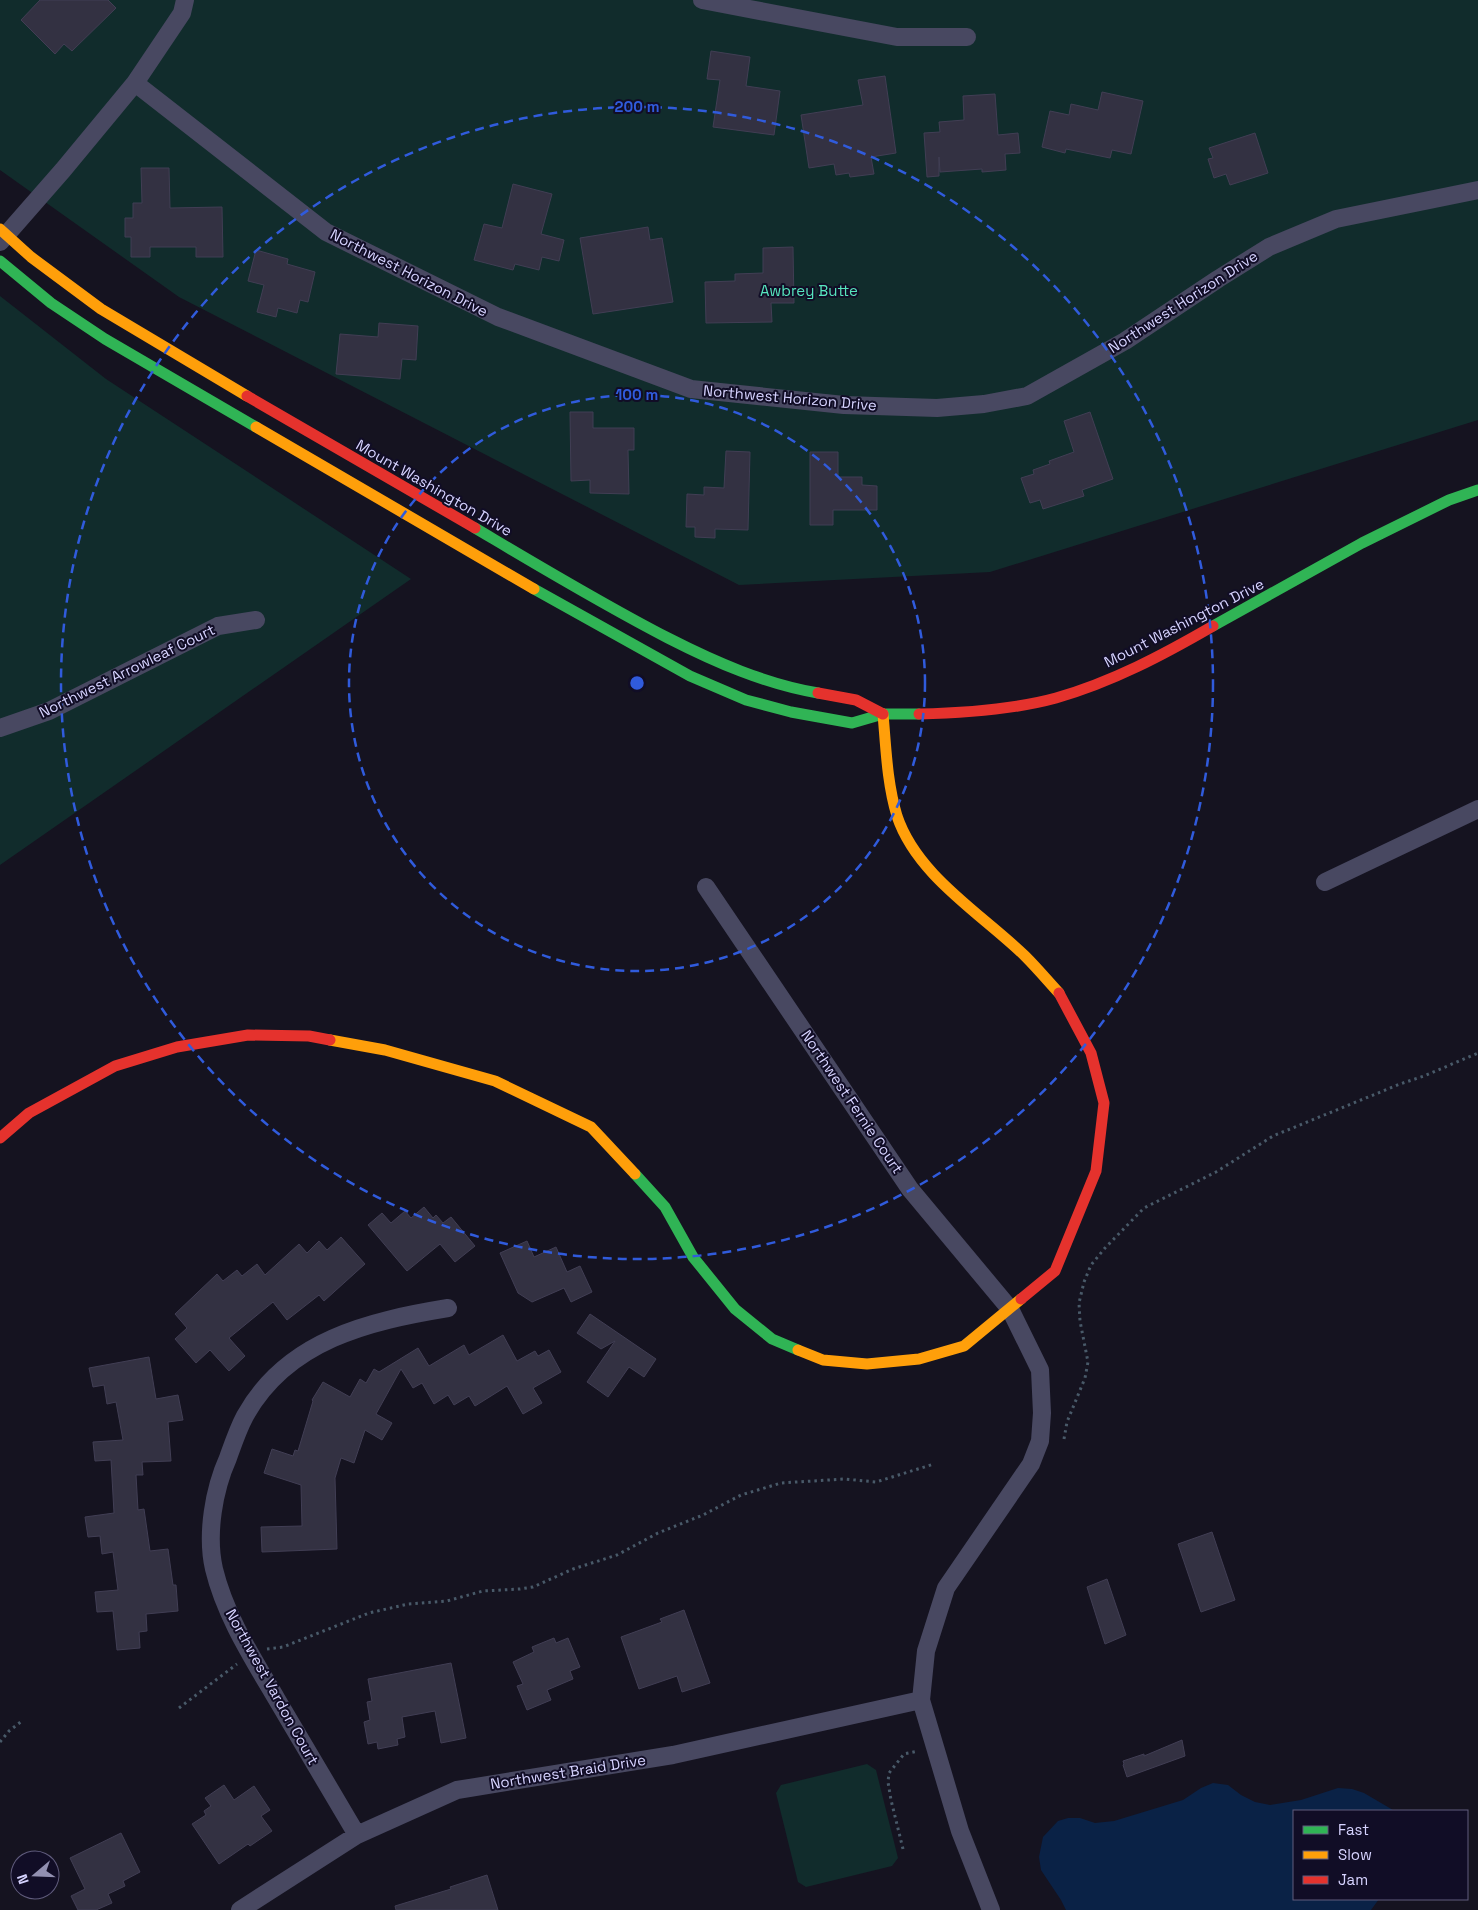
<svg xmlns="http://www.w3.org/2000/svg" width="1478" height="1910" viewBox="0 0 1478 1910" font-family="'Space Grotesk',sans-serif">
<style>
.green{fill:#112c2c}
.water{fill:#0a2246}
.building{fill:#333142;stroke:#413e54}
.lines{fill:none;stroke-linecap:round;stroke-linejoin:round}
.path{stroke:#495a69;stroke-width:3;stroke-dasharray:2.5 4;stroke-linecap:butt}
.street{stroke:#484861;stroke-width:18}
.fast{stroke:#30b455;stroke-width:11}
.slow{stroke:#ff9f0a;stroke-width:11}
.jam{stroke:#e5322d;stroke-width:11}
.ring{fill:none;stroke:#305bdc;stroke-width:2.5;stroke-dasharray:9 6}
.labels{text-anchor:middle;stroke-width:4;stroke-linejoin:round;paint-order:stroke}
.street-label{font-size:15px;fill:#d6d3ff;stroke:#110d26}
.park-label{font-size:15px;fill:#57e6be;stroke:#110d26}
.centre{fill:#305bdc;stroke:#110d26;stroke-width:2.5}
.ring-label{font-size:15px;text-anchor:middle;font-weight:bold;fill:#305bdc;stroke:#110d26;stroke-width:4;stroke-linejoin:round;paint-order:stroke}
</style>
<rect width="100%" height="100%" fill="#151320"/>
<!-- green -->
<path class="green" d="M0 0H1478V420L990 572 739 585 179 297 0 170Z
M0 296 106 379 411 579 0 865Z
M867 1764 876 1770 898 1858 892 1866 806 1887 798 1882 776 1793 781 1785Z"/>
<!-- water -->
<path class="water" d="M1213 1783 1228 1785 1241 1795 1255 1802 1270 1805 1301 1800 1338 1788 1352 1789 1364 1793 1393 1810 1394 1811H1294V1899H1379L1371 1910H1066L1061 1900 1041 1870 1039 1857 1043 1837 1058 1821 1068 1818H1080L1095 1823 1114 1821 1183 1800 1201 1788Z"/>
<!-- building -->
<path class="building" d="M40 0H108L116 8 72 51 64 44 55 54 21 20Z
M711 51 750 57 746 86 780 91 774 135 713 127 720 80 707 79Z
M885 76 896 153 871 157 874 174 850 177 849 173 836 175 834 164 809 168 801 115 863 105 858 80Z
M1102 92 1143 101 1131 154 1112 150 1110 158 1066 149 1065 153 1042 147 1050 111 1069 115 1071 104 1098 110Z
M995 94 998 135 1018 133 1020 153 1005 154 1006 170 982 172V169L940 172 939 157V176L927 177 924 133 940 132 939 122 964 120 963 96Z
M1255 133 1268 173 1230 185 1226 174 1214 178 1208 159 1213 158 1209 148Z
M141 168H169L170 208 222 207 223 257H196V247H150V257H131V237H125V218H133V203H142Z
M513 184 552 194 541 234 564 240 559 261 542 257 539 270 515 264 513 270 474 260 484 224 502 228Z
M648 227 650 240 662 238 673 302 593 314 580 238Z
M793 247 794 303H771L772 322 706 323 705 282 735 281V274L763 273V248Z
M256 250 288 259 287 264 315 272 308 302 300 300 297 313 278 308 276 317 257 312 264 285 248 281Z
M379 323 418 326 416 360 402 359 400 379 336 374 340 334 378 337Z
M570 412H593V428H634V450H628L629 494 590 493V480L571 481Z
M1090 412 1113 479 1082 490 1084 496 1043 509 1040 500 1030 503 1021 478 1034 474 1033 470 1050 464 1049 461 1074 452 1064 421Z
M726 451 750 452 748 530 715 529V538L695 537V527H686L687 494 704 495V487L724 488Z
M810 452H838V477H862V485L877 486V510H833V525H810Z
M424 1207 433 1218 436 1215 443 1223 451 1217 475 1246 455 1262 440 1244 407 1271 368 1225 382 1213 391 1223 405 1211 411 1218Z
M341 1237 365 1264 324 1301 319 1295 287 1320 273 1302 229 1338 245 1356 229 1371 210 1350 196 1363 175 1339 187 1328 175 1314 217 1274 223 1281 237 1270 242 1276 257 1264 265 1275 299 1244 307 1253 319 1241 327 1250Z
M527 1241 534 1257 556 1247 567 1272 580 1266 592 1292 571 1302 564 1288 532 1302 518 1293 500 1253Z
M590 1314 656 1359 644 1377 629 1367 608 1397 587 1382 615 1341 601 1349 577 1333Z
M503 1335 517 1361 535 1351 538 1356 549 1350 561 1372 533 1388 542 1403 523 1414 507 1386 475 1406 469 1396 454 1405 448 1395 434 1404 422 1383 413 1388 401 1369 376 1414 392 1423 382 1440 365 1430 354 1463 341 1458 335 1478 337 1549 262 1552 261 1527 302 1526 301 1485 264 1473 272 1449 293 1456 295 1450 298 1451 313 1401 312 1400 323 1382 350 1397 360 1379 366 1383 374 1369 379 1372 418 1348 429 1366 464 1345 469 1355Z
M149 1357 156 1399 178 1395 183 1420 168 1422 171 1461 142 1462 143 1475H136L138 1510 144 1509 150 1551 168 1549 173 1585H176L178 1611 146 1614 147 1631 139 1632 140 1648 117 1650 113 1611 97 1612 95 1592 118 1590 113 1552 102 1554 100 1536 88 1537 85 1517 114 1513 111 1460 95 1461 93 1442 123 1440 116 1402 107 1404 104 1385 93 1387 89 1368Z
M1212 1532 1235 1600 1201 1612 1178 1544Z
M1107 1579 1126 1635 1105 1644 1087 1587Z
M684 1610 710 1683 682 1692 677 1676 639 1689 621 1637 662 1622 660 1619Z
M554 1638 556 1643 568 1638 580 1667 570 1671 573 1679 547 1690 551 1700 527 1710 517 1686 523 1684 513 1662 534 1652 532 1647Z
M451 1663 466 1738 441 1743 435 1711 402 1717 405 1737 397 1739 398 1745 378 1749 377 1742 368 1744 364 1722 370 1720 367 1702 372 1701 368 1679Z
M1182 1740 1185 1756 1127 1777 1123 1765 1124 1764 1123 1761 1144 1754V1756Z
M224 1785 234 1800 254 1786 270 1810 261 1816 272 1831 250 1846 248 1844 219 1864 192 1824 206 1815 204 1811 211 1806 205 1798Z
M121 1833 140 1872 123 1881 125 1886 108 1894 112 1903 96 1910H78L71 1896 85 1889 70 1858Z
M487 1875 498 1910H396L395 1906 451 1889 450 1887Z"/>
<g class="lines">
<!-- path -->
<path class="path" d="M1064 1439 1067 1422 1085 1378 1088 1362 1080 1321 1079 1303 1084 1282 1091 1265 1105 1248 1144 1208 1216 1172 1273 1136 1400 1084 1424 1076 1478 1053
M267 1649 283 1647 369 1613 408 1604 447 1601 483 1591 520 1589 533 1587 573 1569 617 1555 658 1533 703 1515 741 1495 781 1483 844 1479 876 1482 934 1464
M179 1708 237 1664
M0 1742 9 1731 22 1721
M903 1849 891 1800 888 1782 889 1773 904 1754 918 1751"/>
<!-- street -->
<path class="street" d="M702 0 897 37H967
M135 83 326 232 498 317 691 389 844 405 937 408 984 404 1027 396 1125 341 1218 279 1269 247 1336 219 1478 190
M0 242 63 170 135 83 182 13 185 0
M0 728 49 711 218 626 256 620
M1325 882 1478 809
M706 887 910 1189 1010 1309 1040 1370 1042 1413 1040 1441 1031 1464 946 1588 926 1651 921 1700 960 1831 991 1910
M357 1835C330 1789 303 1743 276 1698 252 1657 225 1615 214 1569 206 1534 214 1489 228 1458 233 1444 238 1429 245 1416 287 1340 369 1321 448 1308
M240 1910 357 1835 457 1790 673 1755 921 1700"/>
<!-- fast -->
<path class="fast" d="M0 261 51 303 105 339 256 427
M475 528C539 566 602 604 668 638 715 662 765 684 818 693
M534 589 690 676 746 700 791 712 852 723 883 714H919
M1213 626 1362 543 1449 500 1478 490
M635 1174 665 1207 693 1257 735 1309 772 1339 798 1350"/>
<!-- slow -->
<path class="slow" d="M0 229 31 257 101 309 247 396
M256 427 534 589
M883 714C886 748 887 783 897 816 917 876 982 914 1025 956 1037 968 1048 981 1059 993
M330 1040 385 1050 495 1081 591 1127 635 1174
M798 1350 823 1360 867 1364 919 1359 964 1346 1021 1299"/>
<!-- jam -->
<path class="jam" d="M247 396 475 528
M818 693 856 700 883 714
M919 714C965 713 1012 710 1056 698 1112 682 1163 655 1213 626
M0 1138 29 1113 115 1066 177 1047 248 1035 309 1036 330 1040
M1021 1299 1055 1271 1096 1171 1104 1103 1091 1053 1059 993"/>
</g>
<!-- distance rings -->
<g class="ring">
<circle cx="637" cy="683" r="288"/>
<circle cx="637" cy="683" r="576"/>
</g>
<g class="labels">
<!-- street labels -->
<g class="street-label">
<text transform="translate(409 273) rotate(27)" y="5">Northwest Horizon Drive</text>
<text transform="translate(1183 302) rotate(-33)" y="5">Northwest Horizon Drive</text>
<text transform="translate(790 398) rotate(5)" y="5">Northwest Horizon Drive</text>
<text transform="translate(434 488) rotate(30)" y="5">Mount Washington Drive</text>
<text transform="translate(1184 623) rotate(-27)" y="5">Mount Washington Drive</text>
<text transform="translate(127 671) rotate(-26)" y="5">Northwest Arrowleaf Court</text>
<text transform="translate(852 1102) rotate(56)" y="5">Northwest Fernie Court</text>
<text transform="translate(272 1687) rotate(61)" y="5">Northwest Vardon Court</text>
<text transform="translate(568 1772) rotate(-9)" y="5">Northwest Braid Drive</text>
</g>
<!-- park labels -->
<g class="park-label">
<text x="809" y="296">Awbrey Butte</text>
</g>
</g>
<circle cx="637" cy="683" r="8" class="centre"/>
<g class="ring-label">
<text x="637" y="112">200 m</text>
<text x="637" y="400">100 m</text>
</g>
<!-- legend -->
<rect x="1293" y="1810" width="175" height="90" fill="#110d26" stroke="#605c7d"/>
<rect x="1303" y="1826" width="25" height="8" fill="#30b455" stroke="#605c7d"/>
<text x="1338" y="1835" font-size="15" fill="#d6d3ff">Fast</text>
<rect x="1303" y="1851" width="25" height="8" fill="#ff9f0a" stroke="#605c7d"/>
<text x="1338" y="1860" font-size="15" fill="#d6d3ff">Slow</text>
<rect x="1303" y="1876" width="25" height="8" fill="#e5322d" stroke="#605c7d"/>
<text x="1338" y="1885" font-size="15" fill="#d6d3ff">Jam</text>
<!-- north arrow -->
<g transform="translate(35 1875) rotate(251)"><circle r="24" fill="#110d26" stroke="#605c7d"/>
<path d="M0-4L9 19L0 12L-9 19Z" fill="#9290b1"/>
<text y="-8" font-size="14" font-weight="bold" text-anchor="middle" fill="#d6d3ff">N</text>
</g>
</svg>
